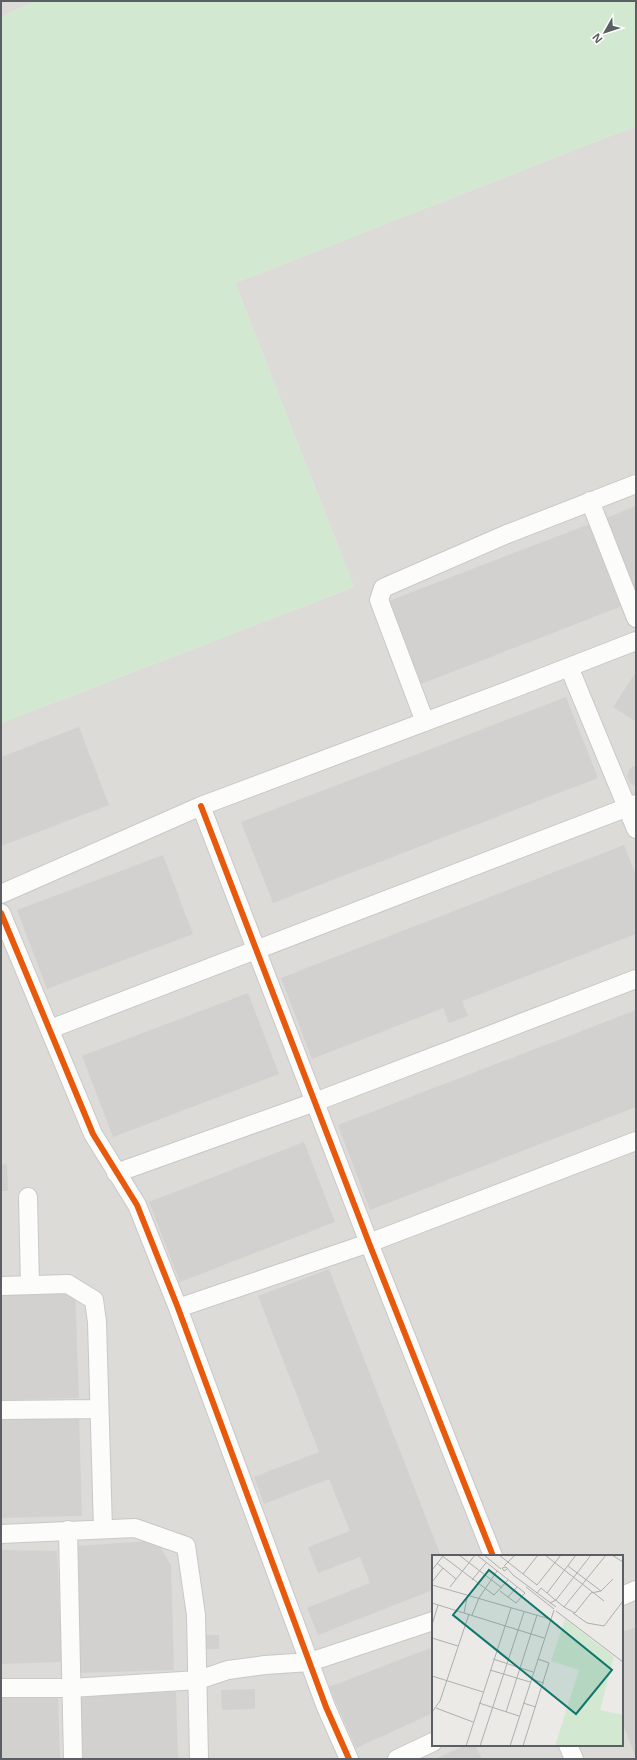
<svg xmlns="http://www.w3.org/2000/svg" width="637" height="1760" viewBox="0 0 637 1760" font-family="'Open Sans',sans-serif">
<style>
.industrial{fill:#dcdbd7;fill-rule:evenodd}
.green{fill:#d3e8d1}
.building{fill:#d2d1cf}
.lines{fill:none;stroke-linecap:round;stroke-linejoin:round}
.minor-casing{stroke:#c8c8c8;stroke-width:20}
.minor{stroke:#fcfcfb;stroke-width:18}
.cycleway-casing{stroke:#fff;stroke-width:8}
.cycleway{stroke:#e8590c;stroke-width:6}
.inset-road{fill:none;stroke:#adaeae;stroke-width:1}
.view{fill:#0f766e;fill-opacity:0.15;stroke:#0f766e;stroke-width:2}
.inset-edge{fill:none;stroke:#5b5f64;stroke-width:2}
</style>
<rect width="100%" height="100%" fill="#ebeae6"/>
<!-- industrial -->
<path class="industrial" d="M1 1H35L1 17Z
M636 126V1759H1V723L354 587 235 283ZM433 1556H622V1745H433Z"/>
<!-- green -->
<path class="green" d="M35 1H636V126L235 283 354 587 1 723V17Z"/>
<!-- building -->
<path class="building" d="M636 506V601L601 520Z
M592 523 625 605 421 684 389 601Z
M636 672V722L613 707Z
M566 697 598 778 273 903 241 822Z
M79 727 109 805 1 846V757Z
M636 765V786L630 783 627 776 630 768Z
M624 845 636 876V934L462 1001 468 1016 449 1023 443 1008 312 1059 281 978Z
M163 855 193 934 47 989 17 910Z
M248 993 279 1074 113 1137 82 1056Z
M636 1010V1107L370 1210 338 1125Z
M304 1142 335 1222 180 1282 149 1202Z
M7 1164 8 1191H1V1165Z
M329 1269 441 1556H433V1590L318 1635 307 1608 370 1583 360 1557 318 1573 308 1547 350 1531 329 1479 264 1504 254 1477 319 1452 258 1296Z
M75 1293 79 1398 1 1400V1295Z
M79 1413 82 1516 1 1518V1415Z
M151 1541 160 1547 171 1565 174 1670 78 1673 76 1546Z
M1 1550 57 1551 62 1662 1 1664Z
M636 1627V1758L622 1722V1632Z
M200 1635H219V1649H200Z
M433 1647V1713L356 1748 329 1687Z
M255 1689V1709L222 1710 221 1690Z
M176 1692 178 1759H78L76 1695Z
M58 1695 60 1759H1V1697Z
M466 1745H475L482 1759H435Z"/>
<g class="lines">
<!-- minor casing -->
<g class="minor-casing">
<path id="minor" d="M590 501 636 618
M569 667 636 829
M425 722 379 600 383 588 507 534 636 484
M201 806 369 1243 493 1556
M1 894 201 806 515 688 636 641
M1 913 93 1134 137 1205 178 1308 326 1707 349 1759
M50 1029 636 804
M116 1173 315 1102 636 979
M28 1197 30 1285
M1 1286 68 1284 94 1300 97 1322 103 1529
M178 1308 369 1243 636 1141
M1 1410 99 1409
M68 1530 73 1759
M1 1534 135 1528 186 1546 196 1615 199 1759
M622 1596 636 1590
M1 1688H71L198 1680 228 1670 265 1665 310 1662 433 1621
M568 1745 574 1759
M397 1759 433 1742"/>
</g>
<!-- minor -->
<use href="#minor" class="minor"/>
<!-- cycleway casing -->
<g class="cycleway-casing">
<path id="cycleway" d="M201 806 369 1243 493 1556
M1 913 93 1134 137 1205 178 1308 326 1707 349 1759"/>
</g>
<!-- cycleway -->
<use href="#cycleway" class="cycleway"/>
</g>
<!-- overview -->
<g transform="translate(432 1555)">
<rect width="191" height="191" fill="#ebeae6"/>
<path d="M133 64 182 102 168 155 191 160V191H123L147 115 119 106Z" fill="#d3e8d1"/>
<path class="inset-road" d="M9 0 62 40 76 25M27 0 70 33M45 0 93 38 84 48 68 36M52 0 69 14M67 0 105 30 129 0M113 0 172 46M144 0 115 38 132 52 174 0M180 0 191 7M5 8 24 24M72 11 83 0M75 14 72 16 70 13 74 12 81 20 124 52M0 15 11 1M91 19 106 0M40 25 54 8M0 27 11 13M0 30 118 64M18 32 43 0M94 32 122 54M169 36 181 24M105 38 109 33 115 38M76 42 85 32M0 48 112 83M118 48 124 45 159 0M132 52 143 58 159 38 169 36 136 11M124 56 191 107M32 58 35 43M141 58 155 68 172 71 191 46M40 60 47 43 65 16M0 70 6 50M0 83 26 91M61 104 101 117M58 115 98 127M0 121 51 137M99 124 112 128M47 148 87 161M91 148 104 152M4 153 41 167M0 157 8 146 37 59M74 157 105 60M34 191 79 53M48 191 92 57M78 191 122 55M91 191 117 108 106 104"/>
<path class="view" d="M57 15 180 115 144 159 21 60Z"/>
<rect width="191" height="191" class="inset-edge"/>
</g>
<!-- border -->
<rect width="637" height="1760" fill="none" stroke="#5b5f64" stroke-width="4"/>
<!-- north arrow -->
<g transform="translate(605 32) rotate(231)" stroke="#ffffff" stroke-width="3" paint-order="stroke">
<path d="M0-3L7 15L0 10L-7 15Z" fill="#5b5f64"/>
<text y="-6" font-size="11" font-weight="bold" text-anchor="middle" fill="#5b5f64">N</text>
</g>
</svg>
